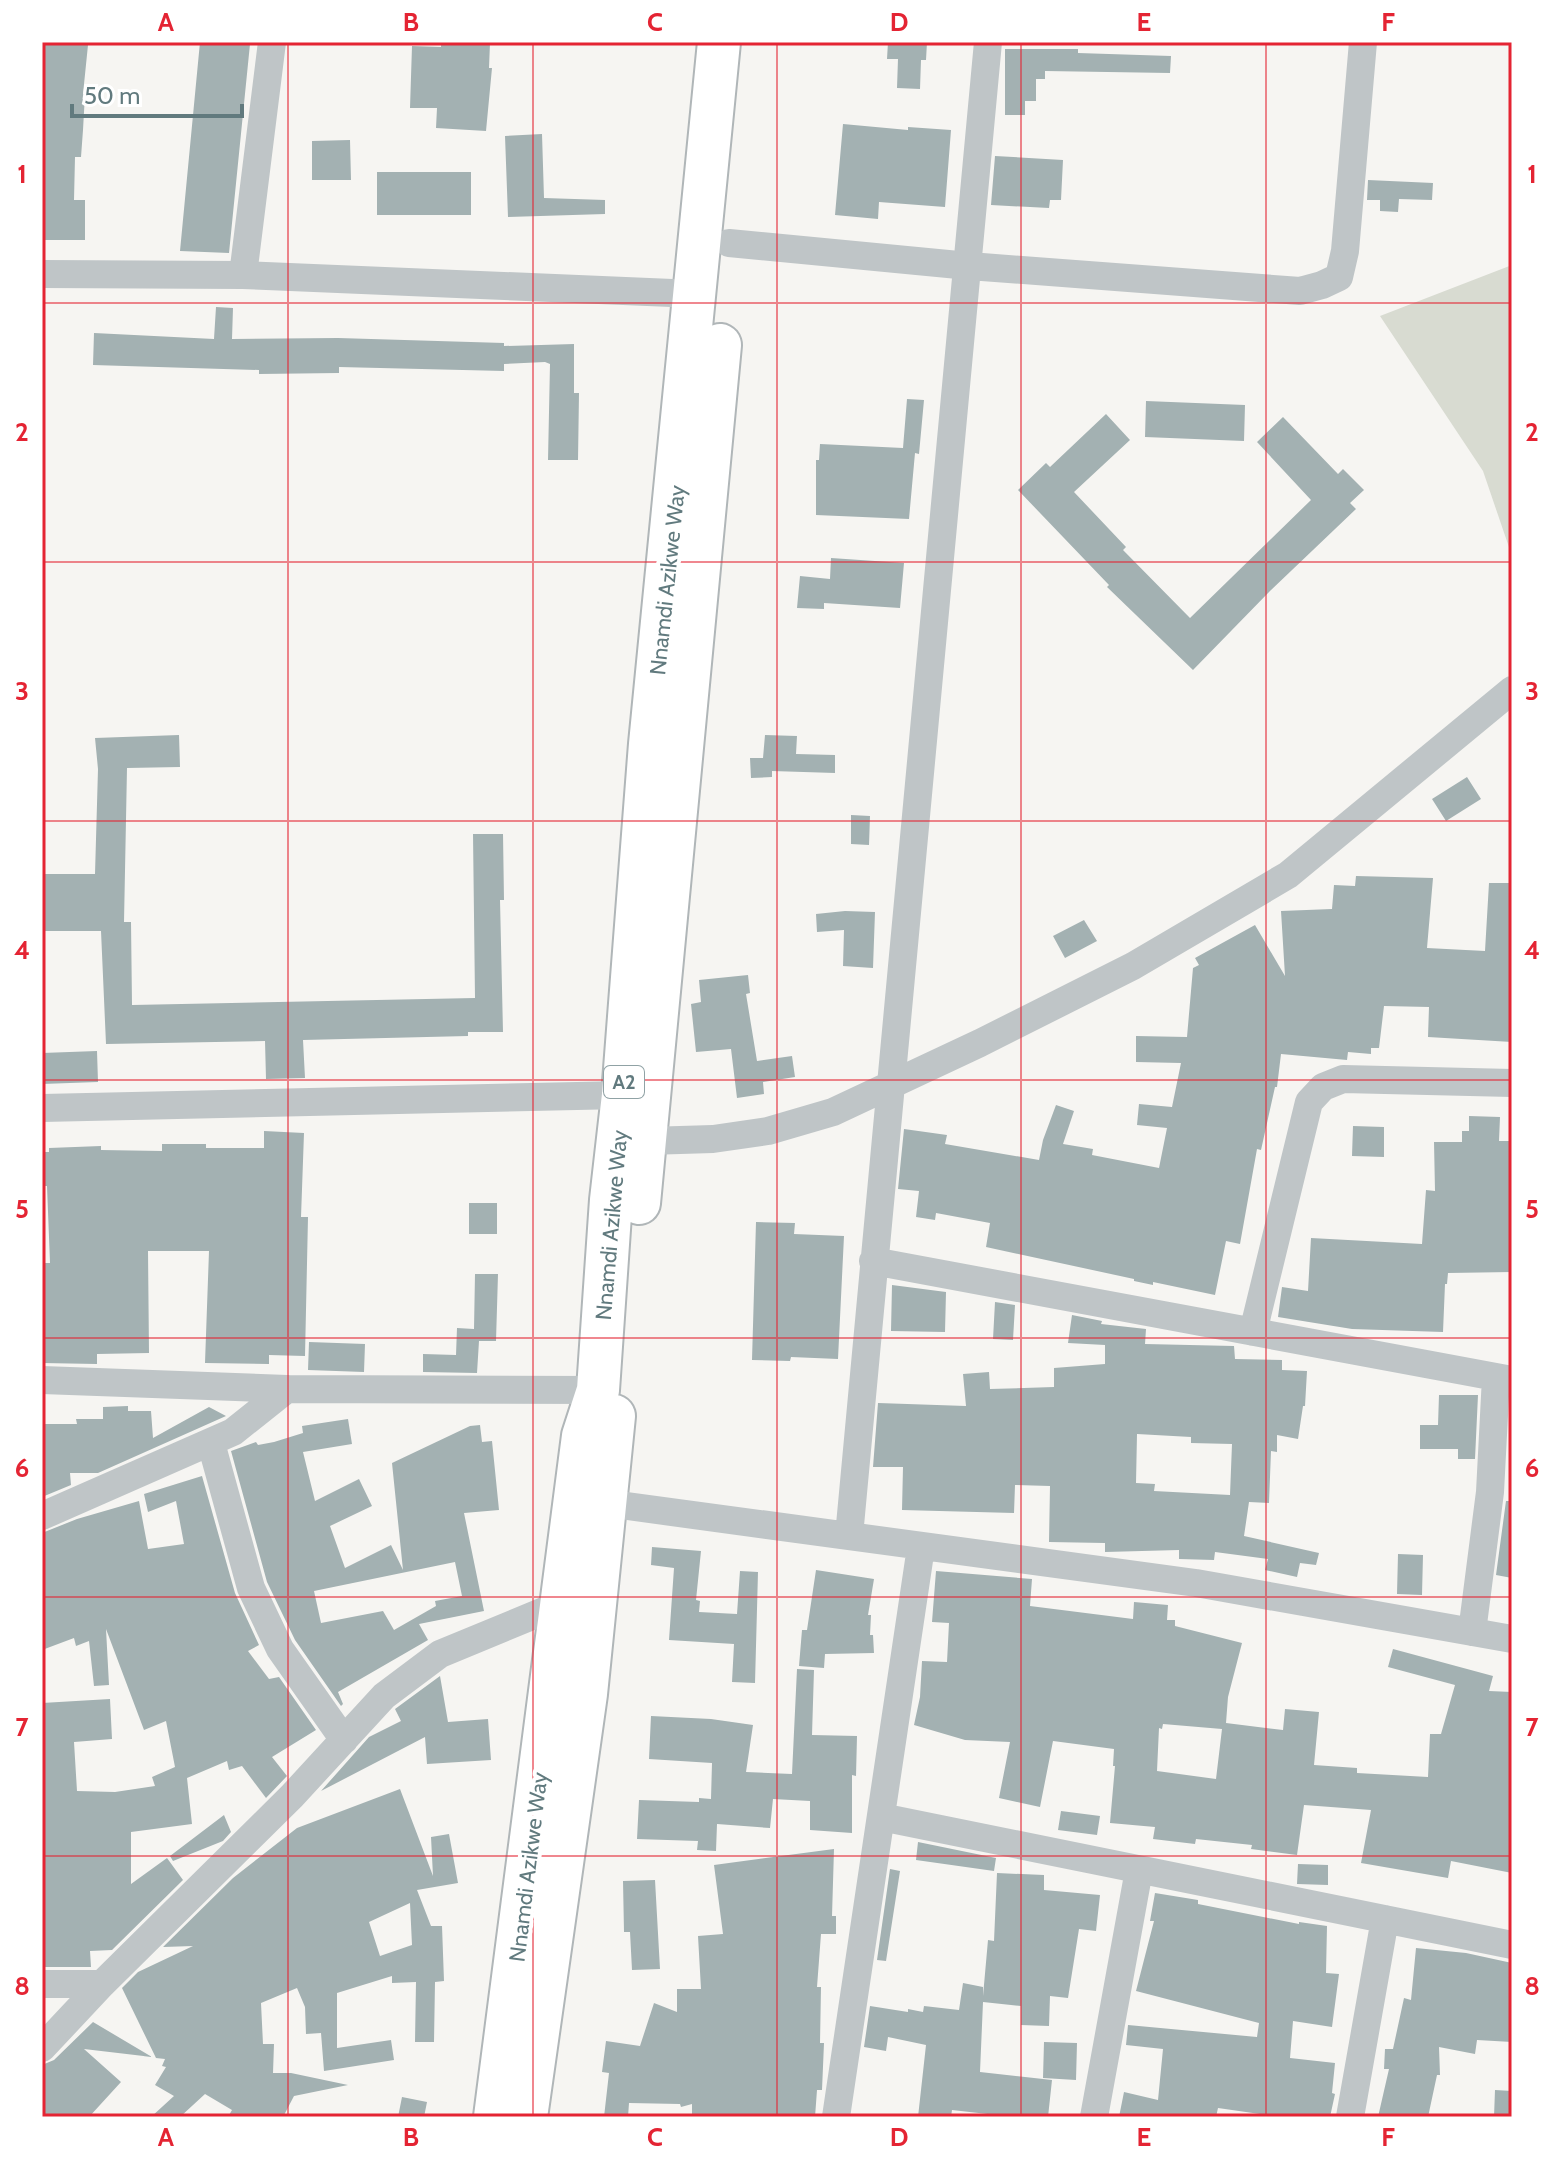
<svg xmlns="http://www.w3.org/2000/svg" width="1554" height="2159" viewBox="0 0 1554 2159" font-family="Cabin,sans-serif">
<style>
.green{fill:#d8dbd1}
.building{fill:#a3b1b2;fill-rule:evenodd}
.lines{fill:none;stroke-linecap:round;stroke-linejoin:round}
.highway-casing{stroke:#b0b6b8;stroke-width:46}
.minor{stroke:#bfc5c7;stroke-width:28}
.highway{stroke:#fff;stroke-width:42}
.grid{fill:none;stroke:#e42433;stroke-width:2;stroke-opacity:0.55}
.labels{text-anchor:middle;stroke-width:8;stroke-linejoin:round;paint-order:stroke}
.shield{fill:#fff;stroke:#90a2a5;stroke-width:2}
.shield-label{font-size:20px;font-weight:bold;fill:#617a7e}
.street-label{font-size:22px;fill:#617a7e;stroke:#fff}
.neatline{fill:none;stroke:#e42433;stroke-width:3}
.grid-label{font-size:26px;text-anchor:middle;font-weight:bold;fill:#e42433}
</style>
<rect width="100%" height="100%" fill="#f6f5f2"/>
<!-- green -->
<path class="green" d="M1512 265V556L1483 471 1380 316Z"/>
<!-- building -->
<path class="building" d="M44 42 88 45 83 94H85L83 130 81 157H75L74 200H85V240H42Z
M200 42 250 44 229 253 180 251Z
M441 42 490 43 489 68H492L486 131 436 128 437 108H410L412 46 441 47Z
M888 42H927L926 60H921L920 89 897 88 898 59H887Z
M1005 49H1078V53L1171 56 1170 73 1045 71V79H1036V101H1025V115H1005Z
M843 124 908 130V127L951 130 945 207 879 202 878 219 835 215Z
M542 134 544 198 605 200V214L508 217 505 136Z
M350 140 351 180H312V141Z
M995 156 1063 160 1061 200H1050L1049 208 991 205Z
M377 172H471V215H377Z
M1368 180 1433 183 1432 200 1399 199 1398 212 1380 211V200H1367Z
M216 307 233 308 232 339 338 338 504 343V346L574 344V393H579L578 460H548L550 364 545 362 504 364V371L339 367V373L259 374V370L93 365 94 333 214 339Z
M907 399 924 400 919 454 915 453 909 519 816 515V460H819L820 444 903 448Z
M1146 401 1245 405 1244 441 1145 437Z
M1106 414 1130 440 1074 492 1126 547 1123 550 1190 618 1311 500 1257 442 1283 417 1338 474 1343 469 1364 490 1350 503 1356 509 1270 591 1193 670 1107 587 1109 585 1018 490 1046 463 1050 467Z
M831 558 904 563 900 608 824 603V609L797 608 800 576 830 579Z
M179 735 180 767 127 768 124 922H131L132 1005 475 998 473 834H503L504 900H500L503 1032H468V1036L303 1040 305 1078 266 1079 265 1041 106 1044 101 931H42V874H95L98 769 95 738Z
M765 735 797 736 796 754 835 755V773L772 771V777L751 778 750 758H763Z
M1467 777 1481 799 1446 821 1432 799Z
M851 815 870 816 869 845 851 844Z
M1356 876 1433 878 1427 948 1485 951 1489 883H1512V1042L1428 1037 1429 1007 1384 1006 1379 1048H1371V1054L1348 1052 1347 1060 1281 1054 1277 1087H1275L1261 1150 1257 1149 1240 1244 1226 1241 1215 1295 1153 1282V1285L1134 1281V1279L986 1247 990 1223 936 1213 935 1220 916 1217 919 1191 898 1189 904 1129 947 1135 945 1144 1039 1160 1043 1140 1056 1105 1074 1111 1063 1144 1093 1149 1092 1155 1159 1168 1167 1128 1137 1125 1139 1104 1172 1107 1181 1063 1136 1062V1036L1187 1037 1193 968 1199 965 1195 958 1255 925 1285 976 1281 911 1332 909 1334 885 1355 886Z
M845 911 875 912 873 968 843 966 844 930 817 932 816 914Z
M1084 920 1097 941 1065 958 1053 936Z
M748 975 750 993 746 994 757 1061 792 1056 795 1077 763 1082 764 1094 737 1098 731 1049 696 1052 691 1004 701 1002 699 980Z
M97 1051 98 1082 42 1084V1053Z
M1469 1116 1500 1117 1499 1141H1512V1272L1448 1273 1447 1284H1445L1443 1332 1352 1329 1278 1317 1282 1287 1308 1291 1311 1238 1422 1244 1426 1190 1435 1191 1434 1142H1462V1131H1469Z
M1353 1126 1384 1127V1157L1352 1156Z
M264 1131 304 1133 301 1217H308L305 1356 269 1355V1364L205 1363 209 1251H148L149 1353 97 1354V1364L42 1363V1263H50L47 1186H42V1152H49V1148L101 1146V1150L162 1151V1144H206V1148H264Z
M469 1203H497V1234H469Z
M756 1222 795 1223 794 1234 844 1236 838 1359 791 1357 790 1361 752 1360Z
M475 1274H498L496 1341H479L477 1373 423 1372V1354L456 1355 457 1328 474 1329Z
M892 1285 946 1292 945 1332 891 1331Z
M995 1302 1015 1305 1013 1340 993 1339Z
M1072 1315 1102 1321 1101 1324 1146 1329 1145 1344 1234 1346 1235 1359 1282 1360V1370L1307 1371 1305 1406H1303L1298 1439 1277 1435V1452L1271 1451 1269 1503 1249 1502 1244 1536 1319 1553 1316 1565 1300 1563 1297 1577 1265 1570 1268 1559 1215 1552 1214 1560 1179 1559V1550L1105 1552V1543L1049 1542 1050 1486 1015 1485 1014 1513 902 1510 903 1467H873L878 1403 966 1406 963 1374 989 1372 990 1389 1054 1387V1368L1105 1364V1345L1068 1343ZM1137 1434 1191 1437V1443L1232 1444 1230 1495 1154 1491 1155 1484 1136 1483Z
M309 1342 365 1344 364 1372 308 1370Z
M1439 1395H1478L1475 1459H1458V1449H1420V1425H1438Z
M128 1406V1411H151L153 1438 209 1407 226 1416 98 1473H70L71 1485 42 1497V1424H77L76 1419H103V1407Z
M348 1419 352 1444 303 1452 315 1501 359 1479 372 1506 330 1526 345 1568 391 1545 403 1570 392 1463 470 1426 480 1425 482 1442 492 1441 499 1510 464 1513 484 1611 419 1624 428 1640 338 1692 343 1704 341 1706 295 1640 267 1582 231 1451 256 1442 258 1445 274 1442 303 1433 302 1426ZM455 1562 462 1596 435 1601 436 1606 394 1630 383 1611 321 1623 314 1591Z
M202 1476 235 1593 259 1645 248 1651 269 1679 279 1677 316 1730 272 1757 287 1776 266 1798 242 1766 229 1770 227 1761 187 1778 192 1824 131 1832V1884L167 1858 183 1880 112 1950 90 1951 91 1967H42V1703L110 1699 112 1739 74 1742 77 1791 115 1792 155 1786 152 1777 175 1767 166 1721 144 1730 106 1629 109 1685 94 1686 89 1641 76 1646 74 1638 42 1650V1533L77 1519 139 1501 148 1549 184 1544 176 1501 148 1512 144 1494Z
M1506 1501H1512V1578L1496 1575Z
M652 1547 701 1551 696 1600 700 1601 699 1612 737 1614 740 1571 758 1572 755 1683 732 1682 734 1644 669 1640 674 1568 651 1565Z
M1398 1554 1423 1555 1422 1595 1397 1594Z
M816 1570 874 1579 868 1615H871L870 1635H873L874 1653 825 1654 824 1668 799 1666 802 1630H807Z
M936 1571 1032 1579 1030 1606 1133 1619 1134 1602 1168 1605 1167 1620H1175V1626L1242 1643 1228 1697 1226 1723 1283 1730 1285 1709 1319 1712 1314 1765 1357 1768V1773L1428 1777 1430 1734H1441L1455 1685 1388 1667 1393 1649 1493 1676 1489 1691 1512 1692V1873L1451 1861 1448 1878 1361 1863 1371 1810 1304 1805 1297 1855 1251 1849 1252 1845 1196 1839 1195 1844 1153 1839 1155 1827 1110 1823 1115 1766H1113L1114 1749 1053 1741 1040 1807 999 1798 1010 1742 965 1740 914 1725 920 1697 922 1661 947 1662 949 1623 932 1622ZM1163 1724 1222 1729 1216 1779 1157 1771 1159 1728 1162 1729Z
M797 1669 814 1670 812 1735 857 1736 856 1776 852 1775V1833L810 1830V1801L773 1799 770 1828 717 1824 716 1851 697 1850 698 1841 637 1839 639 1800 699 1802V1798L711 1799 712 1763 649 1759 651 1716 711 1719 753 1725 746 1772 792 1774Z
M440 1676 448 1722 488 1719 491 1760 427 1764 425 1737 321 1791 369 1737 401 1721 395 1709Z
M400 1789 433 1876 431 1837 449 1834 458 1883 417 1890 431 1926H442L444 1981 435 1982 434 2042H415L416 1982 392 1983V1976L337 1993V2048L391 2040 394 2060 324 2071 321 2033 306 2034 305 2007 297 1988 261 2003 263 2044H274L273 2073H291L348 2085 294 2096 283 2117H228L232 2110 205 2094 180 2117H151L174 2096 155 2085 166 2067 162 2066 165 2059 156 2058 122 1988 138 1972 193 1946 163 1947 233 1878 297 1828ZM410 1903 412 1945 380 1956 369 1922Z
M1061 1811 1100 1816 1097 1835 1058 1830Z
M224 1815 231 1832 223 1841 173 1861 170 1856Z
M918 1842 996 1858 994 1871 916 1860Z
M834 1849 832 1916H836V1934H821L817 1987H821L820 2043H824L822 2090H817L815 2117H692V2104L681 2107 680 2104 629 2103 628 2117H604L609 2073 602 2072 606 2041 640 2046 654 2003 677 2012V1989H701L698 1936 723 1934 714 1865Z
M1298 1864 1328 1865V1885L1297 1884Z
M890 1869 900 1871 886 1961 877 1960Z
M997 1873 1044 1875V1890L1100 1895 1096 1931 1079 1929 1068 1998 1050 1996 1049 2026 1021 2025V2006L983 2002 980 2072 1052 2080 1048 2117H1014L952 2110 951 2117H918L926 2045 888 2037 886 2051 864 2047 870 2006 908 2012V2009L923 2012 924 2006 959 2010 963 1983 983 1987V1996L988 1940 994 1941Z
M655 1880 660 1969 632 1970 630 1932H624L623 1881Z
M1155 1893 1198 1900V1904L1299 1924V1922L1327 1926 1326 1973 1339 1974 1332 2027 1293 2021 1290 2058 1335 2063 1332 2093 1335 2094 1330 2117H1280L1218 2108 1216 2117H1119L1124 2092 1158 2100 1163 2049 1126 2045 1128 2025 1257 2037 1259 2023 1136 1991 1154 1921H1150Z
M1416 1948 1466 1953 1512 1963V2042L1477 2040 1475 2054 1439 2047 1440 2075H1437L1428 2117H1378L1389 2069H1384L1385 2049H1393L1404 1998 1411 2000Z
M93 2022 152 2057 84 2049 121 2082 89 2117H42V2065L54 2060Z
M1044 2042 1077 2043 1076 2080 1043 2078Z
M1495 2090 1512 2091V2117H1494Z
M402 2097 427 2102 424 2117H398Z"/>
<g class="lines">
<!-- highway casing -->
<g class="highway-casing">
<path id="highway" d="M639 1203 720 345
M495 2117 583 1436 598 1390 611 1200 623 1095 650 744 719 42
M526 2117 586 1694 614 1416"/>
</g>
<!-- minor -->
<path class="minor" d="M729 243 969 266 1300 291 1322 285 1339 277 1345 251 1363 42
M42 274 243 275 696 294
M243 275 272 42
M42 1108 623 1095
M647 1141 713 1139 768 1131 833 1112 980 1043 1133 966 1288 875 1512 690
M873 1261 1512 1380
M1253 1332 1309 1102 1323 1087 1343 1079 1512 1083
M42 1380 287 1389 598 1390
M211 1443 251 1588 280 1649 344 1740
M605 1503 1196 1583 1512 1639
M42 1516 233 1432 287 1389
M849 1536 988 42
M1472 1632 1490 1492 1496 1377
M881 1817 1512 1945
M42 1984H102
M42 2048 102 1984 292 1796 384 1696 440 1654 561 1604
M836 2117 921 1547
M1094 2117 1139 1870
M1350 2117 1385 1919"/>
<!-- highway -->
<use href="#highway" class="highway"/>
</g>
<!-- grid -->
<path class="grid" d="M288 42V2117M533 42V2117M777 42V2117M1021 42V2117M1266 42V2117M42 303H1512M42 562H1512M42 821H1512M42 1080H1512M42 1338H1512M42 1597H1512M42 1856H1512"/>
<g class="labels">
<!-- shield labels -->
<rect class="shield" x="604" y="1066" width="40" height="32" rx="6"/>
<g class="shield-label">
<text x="624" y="1089">A2</text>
</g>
<!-- street labels -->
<g class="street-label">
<text transform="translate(667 580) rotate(-84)" y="8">Nnamdi Azikwe Way</text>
<text transform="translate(611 1225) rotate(-85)" y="8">Nnamdi Azikwe Way</text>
<text transform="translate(528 1867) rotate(-83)" y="8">Nnamdi Azikwe Way</text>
</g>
</g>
<!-- border -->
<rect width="1554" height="2159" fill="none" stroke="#ffffff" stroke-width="88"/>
<!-- scale -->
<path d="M72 104v12h170v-12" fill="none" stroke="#617a7e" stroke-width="4"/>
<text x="84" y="104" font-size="24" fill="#617a7e" stroke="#ffffff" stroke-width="6" paint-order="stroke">50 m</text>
<rect x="44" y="44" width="1466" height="2071" class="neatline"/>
<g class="grid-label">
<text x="166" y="31">A</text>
<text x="411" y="31">B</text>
<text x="655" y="31">C</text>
<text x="899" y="31">D</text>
<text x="1144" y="31">E</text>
<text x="1388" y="31">F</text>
<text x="22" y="183">1</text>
<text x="1532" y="183">1</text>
<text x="22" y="441">2</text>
<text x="1532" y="441">2</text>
<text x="22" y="700">3</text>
<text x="1532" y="700">3</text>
<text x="22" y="959">4</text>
<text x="1532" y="959">4</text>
<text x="22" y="1218">5</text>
<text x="1532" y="1218">5</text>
<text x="22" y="1477">6</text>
<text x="1532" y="1477">6</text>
<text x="22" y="1736">7</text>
<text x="1532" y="1736">7</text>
<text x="22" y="1995">8</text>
<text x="1532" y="1995">8</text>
<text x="166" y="2146">A</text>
<text x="411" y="2146">B</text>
<text x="655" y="2146">C</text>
<text x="899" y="2146">D</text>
<text x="1144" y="2146">E</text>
<text x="1388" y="2146">F</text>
</g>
</svg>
